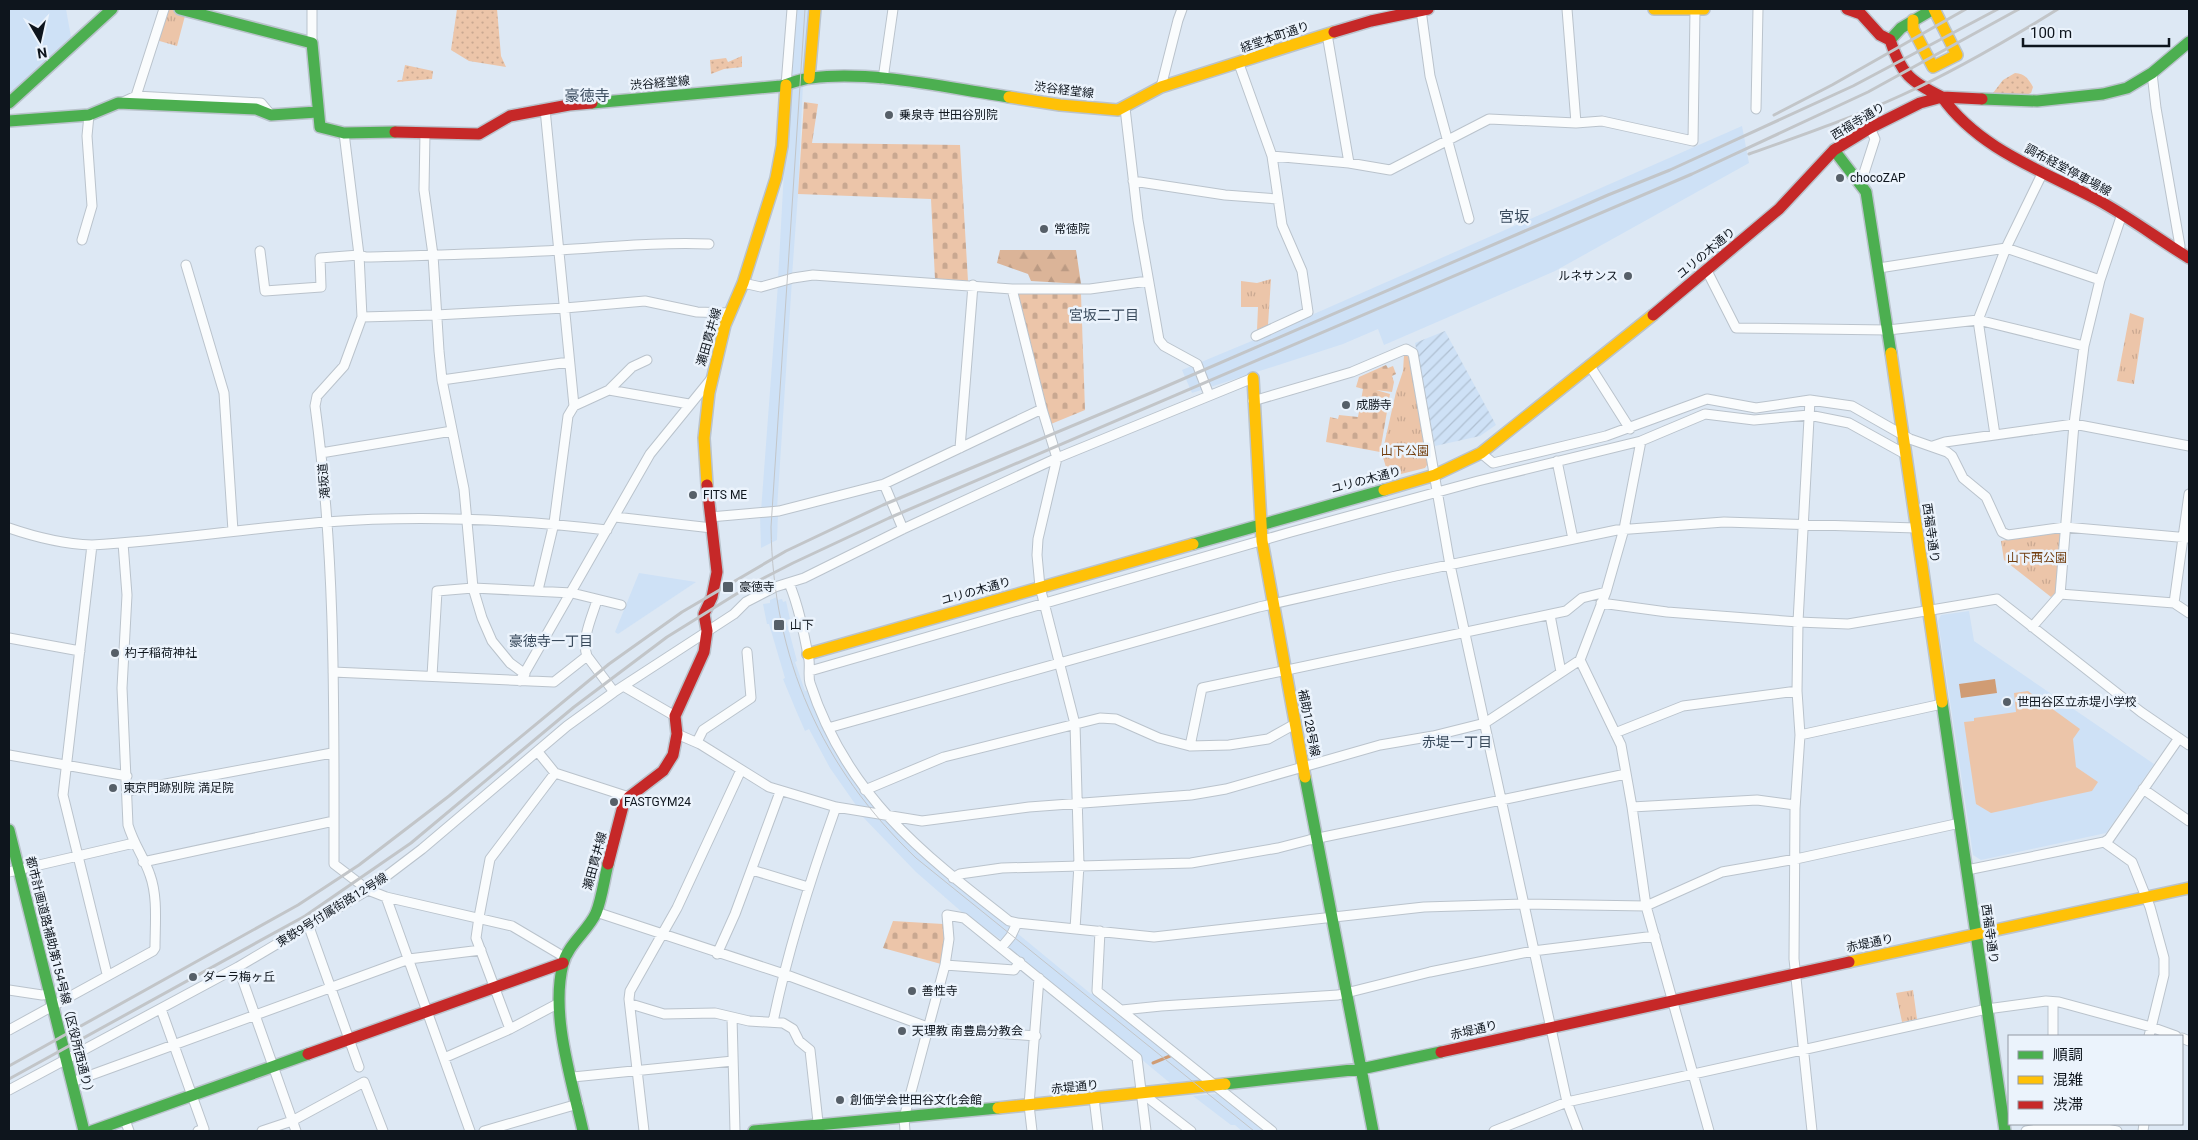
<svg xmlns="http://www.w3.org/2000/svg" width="2198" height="1140" viewBox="0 0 2198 1140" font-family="Roboto,'Noto Sans JP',sans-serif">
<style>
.built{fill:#cee1f6}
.industrial{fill:url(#industrial-furrows)}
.grass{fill:url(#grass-dots)}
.forest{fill:url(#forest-firs)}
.cemetery{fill:url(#cemetery-stones)}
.park{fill:url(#park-tufts)}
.garden{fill:#ecc5a9}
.water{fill:#d09c74}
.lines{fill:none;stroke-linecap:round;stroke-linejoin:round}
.stream{stroke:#d09c74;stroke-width:3}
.street-casing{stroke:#bac3cc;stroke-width:11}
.fast-casing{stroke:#bac3cc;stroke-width:14}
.slow-casing{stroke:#bac3cc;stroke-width:14}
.jam-casing{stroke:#bac3cc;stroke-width:14}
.street{stroke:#fafcfd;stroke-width:9}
.fast{stroke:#4caf50;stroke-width:11}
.slow{stroke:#ffc107;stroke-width:11}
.jam{stroke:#c62828;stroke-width:11}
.tram{stroke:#c2c5c8;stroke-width:1}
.rail{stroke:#c2c5c8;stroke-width:3}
.poi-dot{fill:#565f68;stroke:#ebf3fc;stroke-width:2}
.labels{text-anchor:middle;stroke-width:5;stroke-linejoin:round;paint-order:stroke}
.street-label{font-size:12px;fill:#0e151d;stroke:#ebf3fc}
.poi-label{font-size:12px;fill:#0e151d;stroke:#ebf3fc;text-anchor:start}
.park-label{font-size:12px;fill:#713d0d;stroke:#ebf3fc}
.neighbourhood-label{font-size:14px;fill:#394a5c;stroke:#ebf3fc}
.quarter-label{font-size:15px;fill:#394a5c;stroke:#ebf3fc}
</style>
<defs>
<pattern id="industrial-furrows" width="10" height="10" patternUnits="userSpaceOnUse" patternTransform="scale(1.25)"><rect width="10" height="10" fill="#cee1f6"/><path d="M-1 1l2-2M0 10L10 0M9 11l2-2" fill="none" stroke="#b0c0d2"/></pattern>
<pattern id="grass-dots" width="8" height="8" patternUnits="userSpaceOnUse" patternTransform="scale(1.25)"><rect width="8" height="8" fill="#ecc5a9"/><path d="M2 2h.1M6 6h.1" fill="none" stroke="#c9a891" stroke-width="1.8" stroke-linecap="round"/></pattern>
<pattern id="forest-firs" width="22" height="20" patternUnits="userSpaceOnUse" patternTransform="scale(1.25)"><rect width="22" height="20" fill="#dbb498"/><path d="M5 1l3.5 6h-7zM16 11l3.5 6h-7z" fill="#bb9a83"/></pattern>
<pattern id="cemetery-stones" width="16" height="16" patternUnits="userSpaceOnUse" patternTransform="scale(1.25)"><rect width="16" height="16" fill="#ecc5a9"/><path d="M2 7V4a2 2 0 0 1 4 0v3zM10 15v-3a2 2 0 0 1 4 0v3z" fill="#c9a891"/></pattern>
<pattern id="park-tufts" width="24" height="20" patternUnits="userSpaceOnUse" patternTransform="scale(1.25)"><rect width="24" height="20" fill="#ecc5a9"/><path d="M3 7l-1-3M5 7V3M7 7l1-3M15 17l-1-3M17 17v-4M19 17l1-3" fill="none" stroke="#c9a891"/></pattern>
</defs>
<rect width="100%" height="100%" fill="#dde8f4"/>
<!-- built -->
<path class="built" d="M9 9H66L71 37 9 95Z
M795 9H811L809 31 806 35 804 69 802 73 790 78Z
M803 83 798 194 792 276 778 280 788 98 791 90Z
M1742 126 1749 163 1555 271 1384 345 1378 329 1343 344 1192 393 1182 370 1259 338Z
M792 280 777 509 761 511 778 284Z
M778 514 777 540 761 548 760 515Z
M639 573 696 582 618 634 615 632Z
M777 597 778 600 782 599 783 602 786 601 790 619 786 620 797 661 795 662 805 691 810 690 820 721 833 747 859 788 876 809 875 811 858 808 830 768 809 729 805 731 795 708 783 679 785 678 769 624H767L763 604 770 603V600Z
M1969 611 1974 641 2154 764 2106 833 1981 860 1973 855 1938 621 1941 615Z
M863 814 884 818 918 853 1010 927 1011 929 1003 941 963 913 916 872 862 816Z
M1017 933 1091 994 1093 993 1204 1079 1170 1083 1008 948Z
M1217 1094 1263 1131H1242L1235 1125H1231L1193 1096Z"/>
<!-- industrial -->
<path class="industrial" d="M1445 331 1496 425 1480 436 1435 446 1415 343Z"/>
<!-- grass -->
<path class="grass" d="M457 9H497L501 56 506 67 469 61 451 50Z
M742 56V67L724 69 711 74 710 60 726 58 728 62Z
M405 65 433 71 432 79 397 82 398 80H402Z
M2015 73C2025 74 2028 78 2033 87L2031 93 2026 95 1993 93 2003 80Z"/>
<!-- forest -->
<path class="forest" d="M1000 250H1076L1081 284 1031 281 1028 274 997 263Z"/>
<!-- cemetery -->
<path class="cemetery" d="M804 102 818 104 812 143 960 145 968 281 935 279 931 199 798 194Z
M1045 290 1081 294 1085 410 1051 424 1016 297 1019 293Z
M1386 365 1388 368 1393 366 1396 374 1392 376 1394 382 1392 392 1376 390 1390 394 1380 452 1326 442 1330 417 1338 419 1339 415 1358 417 1363 389 1356 387 1359 377Z
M893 921 943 924 945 941 941 964 883 948Z"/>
<!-- park -->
<path class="park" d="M166 9 186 12 177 46 156 40Z
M1271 279 1268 325 1257 330 1258 307H1241V281L1257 283Z
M2130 313 2144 318 2134 384 2117 381Z
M1404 355 1410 357 1429 462 1425 468 1389 477 1382 454 1396 392 1403 371Z
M2057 531 2061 535 2057 591 2051 597 2004 560 2001 541Z
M1913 990 1917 1019 1902 1022 1896 993Z"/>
<!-- garden -->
<path class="garden" d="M2028 691 2080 729 2073 739 2076 767 2098 782 2092 791 1991 813 1976 804 1964 722 1974 721V718L2016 712 2014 693Z"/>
<!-- water -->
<path class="water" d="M1995 679 1997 693 1961 698 1959 684Z"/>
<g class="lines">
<!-- stream -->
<path class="stream" d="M1153 1063 1170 1056"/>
<!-- street casing -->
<g class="street-casing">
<path id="street" d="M1567 9 1576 123
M1421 10 1430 76 1469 219
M1327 34 1349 163
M312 43V9
M1239 64 1272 156 1282 225 1302 271 1308 312 1256 336
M2152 73 2156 108 2180 246 2178 251
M883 79 893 9
M786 85 792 9
M1161 87 1178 20 1182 9
M136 96 164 9
M123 102 136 96 261 103 271 115
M1125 108 1138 220 1159 340 1164 346 1197 364 1209 395
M1756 109 1758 9
M344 133 359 255 362 317 344 366 317 396 315 406C336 557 334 711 334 864L368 890 386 897 512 926 566 958
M425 133 424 190 433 255 439 351 442 380 464 489 473 588 482 618 492 641 510 663 525 674
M1272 156 1349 163 1390 170 1489 119 1576 123 1602 121 1693 141 1695 10
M1857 179 1864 173 1875 139 1870 128
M1133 181 1225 195 1278 199
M82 240 92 206 87 136 89 115
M260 251 265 291 321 287 320 258 359 255 366 257C431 255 496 254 560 250 610 247 659 242 709 244
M186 265 224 393 233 531
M1879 268 2006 248 2100 280
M1707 271 1736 328 1888 330 1978 320 2084 346
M743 283 761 287 793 278 813 275 1012 289H1090L1148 281
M1012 289 1042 409 1057 458 1038 539 1037 555 1040 587 1075 724 1079 865 1075 929
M362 317 436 315 565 308 645 301 697 312 729 313
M1590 366 1630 429
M442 380 569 362
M609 390 689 404
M1810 400 1798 622 1797 691 1800 735 1795 809 1794 959 1812 1131
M1253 401 1352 372 1406 349 1413 353 1450 565 1567 1102 1578 1131
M574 406 609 390 632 367 647 360
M1995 435 1978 320 2006 248 2042 174
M1933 446 1945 442 2074 424 2189 446
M960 448 973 285
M321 453 452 431
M1481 453 1493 463 1606 436 1707 399 1756 408 1810 400 1852 406 1910 439 1947 452 1952 456 1963 478 1986 497 2002 532 2008 535 2065 527 2189 538
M1557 461 1573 539
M884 484 903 529
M615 517 712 528
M710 517 779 511 884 484 1042 409
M9 528C35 537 64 544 92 545 170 541 248 528 326 522 420 515 513 519 607 530
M92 545 63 795 107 974
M789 583C799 607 804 634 809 660 810 668 808 676 810 683 846 794 920 852 1009 921L1017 923 1154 937 1424 907 1524 904 1646 906 1722 872 1796 859 1960 823
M538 590 554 523 568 416 574 406 545 109
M2060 594 2174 603 2189 613
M597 600C592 617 581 639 587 656L614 692
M1601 603 1667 612 1798 622 1848 624 1997 599 2141 712 2189 745
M2174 603 2189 494
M1550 615 1561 672
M2032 627 2060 595 2074 424 2084 346 2100 280 2122 214
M9 638 80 651
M1580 660 1621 745 1632 807 1646 906 1709 1131
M810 671 1291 532 1478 481 1641 441 1705 414 1754 420 1809 415 1849 423 1905 454
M333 672 554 682 587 656
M432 676 437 591 473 588 572 593 621 605
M520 681 650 454 711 379
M625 687 675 716
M828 728 1259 607 1396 576 1617 530 1724 522 1916 528
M1615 733 1683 706 1797 691
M677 734 700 744 769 787 836 807 922 821 1029 807 1191 795 1226 789 1380 745 1433 736 1485 723 1580 660 1606 592 1624 529 1641 441
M1800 735 1942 704
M697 742 703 730 751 698 747 652
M1190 746 1202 688 1566 611 1582 598 1606 592
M538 752 555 773 629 797
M9 755 127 776
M2143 789 2189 821
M865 790 944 757 1100 718 1116 719 1159 738 1190 746 1229 745 1268 739 1295 724
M128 791 332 753
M1632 807 1757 800 1795 805
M2104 842 2132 862 2150 907 2164 958V975L2149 1036
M143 862 334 821
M752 870 808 887
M1967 870 2104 842 2109 839 2179 738
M9 872 134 843
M953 878 960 874 1002 868 1191 863 1278 848 1309 840 1626 774
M386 897 470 1131
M596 912 784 974 930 1028 1036 1036
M309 927 359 1067
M1100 931 1097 991 1272 1131
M1001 948 1011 936 1017 923
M717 954 735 914 780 792
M945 965 1014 970 1020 962
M238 967 296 1131
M9 990 42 995 49 994
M2053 1002V1036
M631 1004 664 1014 715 1013 749 1021 783 1023 793 1029 799 1041 810 1050 819 1131
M161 1009 204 1129 198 1131
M1122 1010 1161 1006 1338 995 1430 972 1533 951 1655 936
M732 1017 735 1131
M773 1022C788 949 811 877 836 807
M510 1029 476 938 479 917 490 859 555 773
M9 1030 153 951 155 948C155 924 158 897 150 875 144 857 134 845 128 825L122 688 127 595 123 543
M2182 1038 2189 1041
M444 1058 510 1029 559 1003
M573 1077 733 1061
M72 1082 409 959 481 950
M9 1090 238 967 368 890 422 849 567 726 614 692 734 614 746 602 775 587 804 578 903 529 1057 458 1253 378
M1143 1094 1191 1131
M1094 1098 1098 1131
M125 1120 129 1131
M262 1131 292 1121 364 1082 383 1131
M484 1131 578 1104
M644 1131 629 999 630 991 677 908 741 770
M905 1131 904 1118 945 965 949 939 947 915 964 918 1137 1058 1146 1131
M1032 1131 1029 1105 1039 978
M1494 1131 1567 1102 1987 1009 2046 1001 2059 1002 2151 1027 2176 1036
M2026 1131C2057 1125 2085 1124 2117 1131
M2143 1131 2144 1124"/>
</g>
<!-- fast casing -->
<g class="fast-casing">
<path id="fast" d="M180 9 312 43 320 127 344 133 395 132
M1890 40 1901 28 1930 11V9
M1982 99 2037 101 2103 94 2127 88 2152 73 2189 42
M9 103 112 9
M592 103 781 86C791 83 801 79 811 78 873 70 947 88 1009 97
M9 121 89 115 118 103 256 109 271 115 317 112
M1834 150 1866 192 1891 353
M1193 544 1384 490
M1942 702 2005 1131
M1305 777 1373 1131
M9 830 84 1131
M1225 1084 1361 1069 1441 1052
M92 1131 308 1054
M583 1131C572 1081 550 1015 563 964 568 944 588 931 596 913 602 898 604 880 608 864
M754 1131 998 1108"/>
</g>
<!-- slow casing -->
<g class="slow-casing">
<path id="slow" d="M1654 9H1704
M1913 20V29L1933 67 1957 55 1934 9
M809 78 815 9
M1009 97 1060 105 1118 110 1161 87 1334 32
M1891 353 1942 702
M1253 378 1262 541 1305 777
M707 485 704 438 709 393 725 325 743 283 776 178 782 146 786 85
M1384 490 1435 475 1481 453 1653 315
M808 654 1193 544
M1849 962 2189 888
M998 1108 1225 1084"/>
</g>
<!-- jam casing -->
<g class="jam-casing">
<path id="jam" d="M1847 9 1861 14 1880 35 1890 40
M1334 32 1371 21 1428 9
M1890 40C1901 74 1911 82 1942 97
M1942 97C1979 149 2041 170 2096 199 2128 216 2158 239 2189 258
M395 132 479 134 510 116 569 105 592 103
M1653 315 1779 209 1834 150 1870 128 1920 103 1942 97 1982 99
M608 864 623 806 629 797 663 771 673 755 677 734 675 716 704 652 707 631 704 614 712 597 717 572 707 485
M1441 1052 1849 962
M308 1054 563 963"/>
</g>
<!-- street -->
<use href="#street" class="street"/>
<!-- fast -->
<use href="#fast" class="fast"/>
<!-- slow -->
<use href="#slow" class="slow"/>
<!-- jam -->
<use href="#jam" class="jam"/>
<!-- tram -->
<path class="tram" d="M805 9 771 527C773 659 821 767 916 858L1254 1131"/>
<!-- rail -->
<path class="rail" d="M1774 115 1832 85 1966 9
M1749 154C1800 136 1852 118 1902 95 1956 70 2008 40 2058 9
M9 1066 298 905 359 865 449 796 609 664 682 612 786 551 883 505 1153 392 1608 195 1670 170 1853 86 1998 9
M9 1079 305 916 411 843 574 707 667 637 754 583 793 563 889 518 1692 174 1868 92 2019 9"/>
</g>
<!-- markers -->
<g class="poi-dot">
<circle cx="889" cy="115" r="5"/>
<circle cx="1840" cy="178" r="5"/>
<circle cx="1044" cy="229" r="5"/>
<circle cx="1628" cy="276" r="5"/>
<circle cx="1346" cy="405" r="5"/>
<circle cx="693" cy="495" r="5"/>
<rect x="722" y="581" width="12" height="12" rx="2.5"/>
<rect x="773" y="619" width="12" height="12" rx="2.5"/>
<circle cx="115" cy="653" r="5"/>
<circle cx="2007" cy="702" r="5"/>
<circle cx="113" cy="788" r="5"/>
<circle cx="614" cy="802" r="5"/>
<circle cx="193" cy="977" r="5"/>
<circle cx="912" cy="991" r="5"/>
<circle cx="902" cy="1031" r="5"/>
<circle cx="840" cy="1100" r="5"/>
</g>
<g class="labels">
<!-- street labels -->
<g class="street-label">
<text transform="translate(1275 37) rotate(-19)" y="4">経堂本町通り</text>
<text transform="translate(660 83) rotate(-5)" y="4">渋谷経堂線</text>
<text transform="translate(1064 90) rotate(7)" y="4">渋谷経堂線</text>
<text transform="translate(1858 121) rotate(-31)" y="4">西福寺通り</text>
<text transform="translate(2068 170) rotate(28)" y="4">調布経堂停車場線</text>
<text transform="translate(1706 253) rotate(-40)" y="4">ユリの木通り</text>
<text transform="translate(709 337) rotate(-74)" y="4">瀬田貫井線</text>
<text transform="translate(1366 480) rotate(-15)" y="4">ユリの木通り</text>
<text transform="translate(324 481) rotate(-95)" y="4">滝坂道</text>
<text transform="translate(1931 533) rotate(82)" y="4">西福寺通り</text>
<text transform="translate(976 591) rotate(-16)" y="4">ユリの木通り</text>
<text transform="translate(1309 723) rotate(79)" y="4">補助128号線</text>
<text transform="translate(595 861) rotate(-75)" y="4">瀬田貫井線</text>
<text transform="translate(332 910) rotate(-32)" y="4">東鉄9号付属街路12号線</text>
<text transform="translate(1990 934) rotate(82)" y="4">西福寺通り</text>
<text transform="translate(1870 943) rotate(-12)" y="4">赤堤通り</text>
<text transform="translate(60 977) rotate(76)" y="4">都市計画道路補助第154号線（区役所西通り）</text>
<text transform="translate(1474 1030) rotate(-13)" y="4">赤堤通り</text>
<text transform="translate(1075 1087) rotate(-6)" y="4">赤堤通り</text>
</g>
<!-- poi labels -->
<g class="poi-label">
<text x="899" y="119">乗泉寺 世田谷別院</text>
<text x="1850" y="182">chocoZAP</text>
<text x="1054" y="233">常徳院</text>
<text x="1618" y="280" text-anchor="end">ルネサンス</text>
<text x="1356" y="409">成勝寺</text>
<text x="703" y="499">FITS ME</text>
<text x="739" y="591">豪徳寺</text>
<text x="790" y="629">山下</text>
<text x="125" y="657">杓子稲荷神社</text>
<text x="2017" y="706">世田谷区立赤堤小学校</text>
<text x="123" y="792">東京門跡別院 満足院</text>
<text x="624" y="806">FASTGYM24</text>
<text x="203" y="981">ダーラ梅ヶ丘</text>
<text x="922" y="995">善性寺</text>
<text x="912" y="1035">天理教 南豊島分教会</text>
<text x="850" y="1104">創価学会世田谷文化会館</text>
</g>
<!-- park labels -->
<g class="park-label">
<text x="1405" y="455">山下公園</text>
<text x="2037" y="562">山下西公園</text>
</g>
<!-- neighbourhood labels -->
<g class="neighbourhood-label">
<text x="1104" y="320">宮坂二丁目</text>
<text x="551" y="646">豪徳寺一丁目</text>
<text x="1457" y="747">赤堤一丁目</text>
</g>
<!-- quarter labels -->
<g class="quarter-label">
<text x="587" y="101">豪徳寺</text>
<text x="1514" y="222">宮坂</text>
</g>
</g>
<!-- border -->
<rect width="2198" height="1140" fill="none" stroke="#0e151d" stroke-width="20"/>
<!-- legend -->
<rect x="2008" y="1035" width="175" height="90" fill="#ebf3fc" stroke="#939aa3"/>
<rect x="2018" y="1051" width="25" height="8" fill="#4caf50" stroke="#939aa3"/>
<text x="2053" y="1060" font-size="15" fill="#0e151d">順調</text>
<rect x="2018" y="1076" width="25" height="8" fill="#ffc107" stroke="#939aa3"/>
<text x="2053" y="1085" font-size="15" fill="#0e151d">混雑</text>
<rect x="2018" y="1101" width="25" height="8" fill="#c62828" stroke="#939aa3"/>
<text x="2053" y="1110" font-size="15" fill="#0e151d">渋滞</text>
<!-- north arrow -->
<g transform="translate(40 40) rotate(171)" stroke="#ebf3fc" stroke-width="4" paint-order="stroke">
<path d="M0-4L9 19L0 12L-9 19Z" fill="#0e151d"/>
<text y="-8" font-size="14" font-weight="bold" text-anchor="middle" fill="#0e151d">N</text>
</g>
<!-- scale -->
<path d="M2023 38v8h146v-8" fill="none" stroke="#0e151d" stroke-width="2.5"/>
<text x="2030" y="38" font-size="15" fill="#0e151d" stroke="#ebf3fc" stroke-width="4" paint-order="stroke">100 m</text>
</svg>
